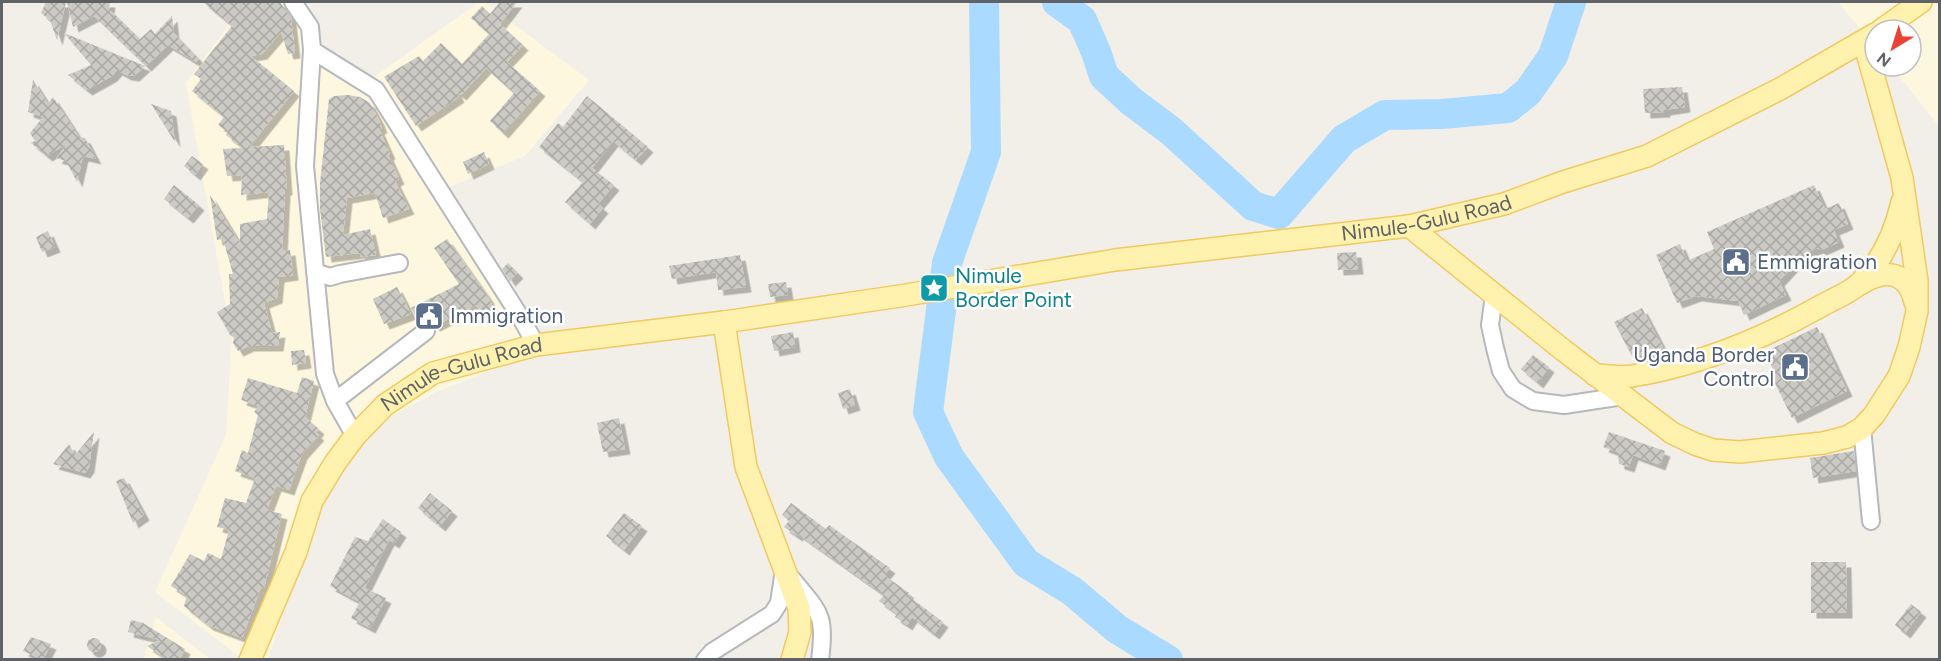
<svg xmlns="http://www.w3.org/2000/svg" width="1941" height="661" viewBox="0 0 1941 661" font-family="Figtree,sans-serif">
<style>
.commercial{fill:#fef7e0}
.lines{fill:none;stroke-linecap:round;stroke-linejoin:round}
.river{stroke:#aadaff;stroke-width:30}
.building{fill:url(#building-cross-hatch);filter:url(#shadow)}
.minor-casing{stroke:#b5b8bc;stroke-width:20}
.major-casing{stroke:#f2c960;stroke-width:24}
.minor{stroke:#fff;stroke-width:16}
.major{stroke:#fff2af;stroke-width:21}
.labels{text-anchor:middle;stroke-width:5;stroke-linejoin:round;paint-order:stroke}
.street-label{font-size:21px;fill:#5f6368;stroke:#fff}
.service-label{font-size:21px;fill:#4e5e75;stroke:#fff;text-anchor:start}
.culture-label{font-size:21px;fill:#0d838f;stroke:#fff;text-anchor:start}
</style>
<defs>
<pattern id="building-cross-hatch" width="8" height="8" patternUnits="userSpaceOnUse" patternTransform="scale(1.5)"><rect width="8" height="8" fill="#cccac5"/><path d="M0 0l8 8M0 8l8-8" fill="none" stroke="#a9a8a4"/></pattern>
<filter id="shadow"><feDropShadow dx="5.5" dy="5.5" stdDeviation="0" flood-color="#0004"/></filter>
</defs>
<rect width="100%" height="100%" fill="#f1efe8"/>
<!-- commercial -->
<path class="commercial" d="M246 2H293L313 52 368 87 521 318 532 354 436 392 363 432 324 496 268 659H243L155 592 226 435 231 349 232 341 186 83Z
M479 2H484L589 80 525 156 449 187 373 78Z
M1838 2H1939V126L1891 66H1911V30H1875V47Z
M156 617 210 659 143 660Z"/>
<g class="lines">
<!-- river -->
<path class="river" d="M984 2 986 152 947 263 928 412 949 457 1026 563 1072 591 1117 629 1168 660
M1057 2 1082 20 1096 52 1104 76 1131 101 1171 131 1253 206 1279 214 1344 139 1385 115 1442 114 1508 108 1528 92 1553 56 1571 2"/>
</g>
<!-- building -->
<path class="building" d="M46 2H66L57 40 50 20 41 13Z
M67 2H110L109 9 140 39 151 29 155 34 172 16 174 33 199 59 196 62 168 45 146 66 94 16 73 27Z
M203 2H280L291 18 295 53 288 54 281 32 262 54 251 56 294 91 249 147 284 145 287 190H285L282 251 290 250 293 275 279 277 277 298 264 303 272 333 280 332 278 346H249L238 351 233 343 234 338 230 335 217 312 230 304 229 274H233L223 239 217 240 210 195 240 244V224L267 219 269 192 241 195 242 175 227 176 223 149 243 148 226 135 228 132 218 125 224 117 192 91 201 79 194 74 232 26Z
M500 2H517L500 24 523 45 507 62 540 91 503 133 490 121 514 93 486 68 461 95 456 91 459 97 416 126 384 77 419 56 423 61 441 43 462 64 489 34 471 18 482 6 490 14Z
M64 33 145 66 134 76 126 75 117 70 112 76 87 90 68 75 91 65Z
M33 80 48 104 53 97 79 137 85 138 96 159 83 156 77 182 66 161 56 158 68 143 47 156 31 143 35 141 30 133 43 117 28 112Z
M1682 87 1685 107 1665 110V112L1645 113 1643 89Z
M348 95 360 97 370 103 379 120 382 128 379 129 390 154 388 155 399 179 395 181 409 209 383 218 375 193 347 198 343 235 370 229 376 255 360 257V253L326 257 320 209V183L329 99 334 96Z
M587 96 648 147 636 160 613 141 592 168 614 185 598 204 603 208 590 224 565 202 583 182 539 147 558 123 563 127Z
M151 104 171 111 175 142Z
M484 152 489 164 468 174 463 162Z
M192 156 203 164 195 175 184 166Z
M174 185 199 205 188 218 164 199Z
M1814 185 1825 209 1839 203 1848 224 1834 230 1839 242 1821 250 1818 248 1795 257 1792 267 1779 281 1786 295 1744 315 1738 301 1696 296 1677 303 1656 255 1680 244 1687 261 1714 249 1707 232Z
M48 231 55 247 42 252 36 237Z
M447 239 488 297 496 313 485 319 476 305 435 326 429 321H424L419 323 411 308 459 284 434 248Z
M1356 252 1358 269 1338 270 1337 253Z
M740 255 746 287 718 290 716 272 672 279 669 266Z
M508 263 518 273 510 281 502 269Z
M786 282 788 295 770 297 768 284Z
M397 287 411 314 384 324 373 299Z
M1642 308 1663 348 1635 362 1614 322Z
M1817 327 1847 391 1792 418 1769 371 1773 369 1765 352Z
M793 332 795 347 774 351 771 336Z
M304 350 306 363 292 365 291 351Z
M1533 355 1549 367 1538 383 1521 369Z
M302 377 314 381 305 417 319 429 316 433 319 435 302 454 289 490 276 486 267 510 282 514 264 588 261 587 242 638 208 625 184 606 187 596 171 586 190 554 204 561 208 553 221 559 229 530 217 527 225 498 246 503 255 478 235 471 242 450 248 453 258 415 254 412 259 406 241 400 248 378 297 393Z
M850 389 855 405 843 409 838 393Z
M619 418 625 449 603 452 597 423Z
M94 432 89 467 85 473 53 464 69 444 75 455Z
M1609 432 1665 451 1660 465 1633 455 1629 467 1619 464 1618 452 1603 447Z
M1854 451 1856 471 1813 478 1810 458Z
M124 478 144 515 133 523 116 481Z
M430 493 452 511 440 526 418 508Z
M791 503 826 529 829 525 890 568 884 575 909 593 907 595 943 622 934 634 912 617 907 625 895 617 897 614 879 601 884 595 798 534 797 536 784 527 789 521 782 515Z
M624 513 642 526 624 550 606 536Z
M383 519 401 532 394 543 389 540 365 588 386 598 370 628 351 618 360 602 330 586 355 537 368 541Z
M1811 562H1846L1847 613H1811Z
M1911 604 1921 612 1905 633 1895 625Z
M131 620 143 623 185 649 179 660H168L147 646 160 640 128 632Z
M31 637 51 644 43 660 23 651Z
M87 645a7 7 0 1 1 14 0a7 7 0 1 1-14 0Z"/>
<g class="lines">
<!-- minor casing -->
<g class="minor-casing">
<path id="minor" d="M293 2 310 27 312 50 305 166 325 374 335 401 355 436
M312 50 376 90 521 318 536 345
M315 272 330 277 340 274 399 263
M1494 295 1490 325 1495 348 1501 371 1513 389 1533 401 1564 405 1623 396
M335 401 426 331
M1862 428 1871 521
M793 580C820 613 826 615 820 660
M705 660 712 652 772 614 779 603 784 570"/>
</g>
<!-- major casing -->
<g class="major-casing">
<g id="major">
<path d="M1881 30 1921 2"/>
<path d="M1409 226 1563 350 1672 433 1695 444 1713 450 1740 452 1823 443 1847 437 1862 428 1874 415 1899 376 1909 347 1917 311V281L1902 178 1864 42"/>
<path d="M1862 283C1886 268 1908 272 1915 302"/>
<path d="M724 322 746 467 799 608 800 632 792 660"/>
<path d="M1595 375C1607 375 1621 378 1632 376 1699 365 1762 339 1821 306 1833 299 1850 293 1860 283 1883 260 1895 233 1902 202"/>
<path id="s1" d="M250 660 296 552 312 501 335 463 355 436 385 405 433 373 536 345 724 322 900 296 1115 260 1409 226 1504 204 1563 182 1647 156 1780 89 1875 34"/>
</g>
</g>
<!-- minor -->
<use href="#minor" class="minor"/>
<!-- major -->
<use href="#major" class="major"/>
</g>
<!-- icons -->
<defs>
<g id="civic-square" transform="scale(1.5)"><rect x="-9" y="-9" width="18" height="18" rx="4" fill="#5c6f8a" stroke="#fff"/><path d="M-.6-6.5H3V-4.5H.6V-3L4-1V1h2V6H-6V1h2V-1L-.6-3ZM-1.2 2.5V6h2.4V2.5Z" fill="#fff"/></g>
<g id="sight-square" transform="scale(1.5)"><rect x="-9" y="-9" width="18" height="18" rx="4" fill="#0f9aa8" stroke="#fff"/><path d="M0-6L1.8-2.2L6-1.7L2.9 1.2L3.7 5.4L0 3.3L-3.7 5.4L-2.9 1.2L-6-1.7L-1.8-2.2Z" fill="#fff"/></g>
</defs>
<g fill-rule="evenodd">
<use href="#civic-square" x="1736" y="262"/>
<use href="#sight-square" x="934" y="288"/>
<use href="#civic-square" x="429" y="316"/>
<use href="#civic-square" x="1795" y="367"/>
</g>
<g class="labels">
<!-- street labels -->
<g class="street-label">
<text dy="7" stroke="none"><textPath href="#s1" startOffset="1356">Nimule-Gulu Road</textPath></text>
<text dy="7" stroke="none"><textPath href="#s1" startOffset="376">Nimule-Gulu Road</textPath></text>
</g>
<!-- service labels -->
<g class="service-label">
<text x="1757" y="269">Emmigration</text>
<text x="450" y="323">Immigration</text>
<text x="1774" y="362" text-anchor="end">Uganda Border<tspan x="1774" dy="24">Control</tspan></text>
</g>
<!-- culture labels -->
<g class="culture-label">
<text x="955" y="283">Nimule<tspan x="955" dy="24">Border Point</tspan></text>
</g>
</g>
<!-- border -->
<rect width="1941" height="661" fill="none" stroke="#5f6368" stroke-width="6"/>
<!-- north arrow -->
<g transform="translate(1893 48) rotate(218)"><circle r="28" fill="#ffffff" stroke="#bfc1c3" stroke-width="1.5"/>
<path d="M0-4.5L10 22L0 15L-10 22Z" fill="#ea4335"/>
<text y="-9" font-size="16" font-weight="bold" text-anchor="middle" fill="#5f6368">N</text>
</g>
</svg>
